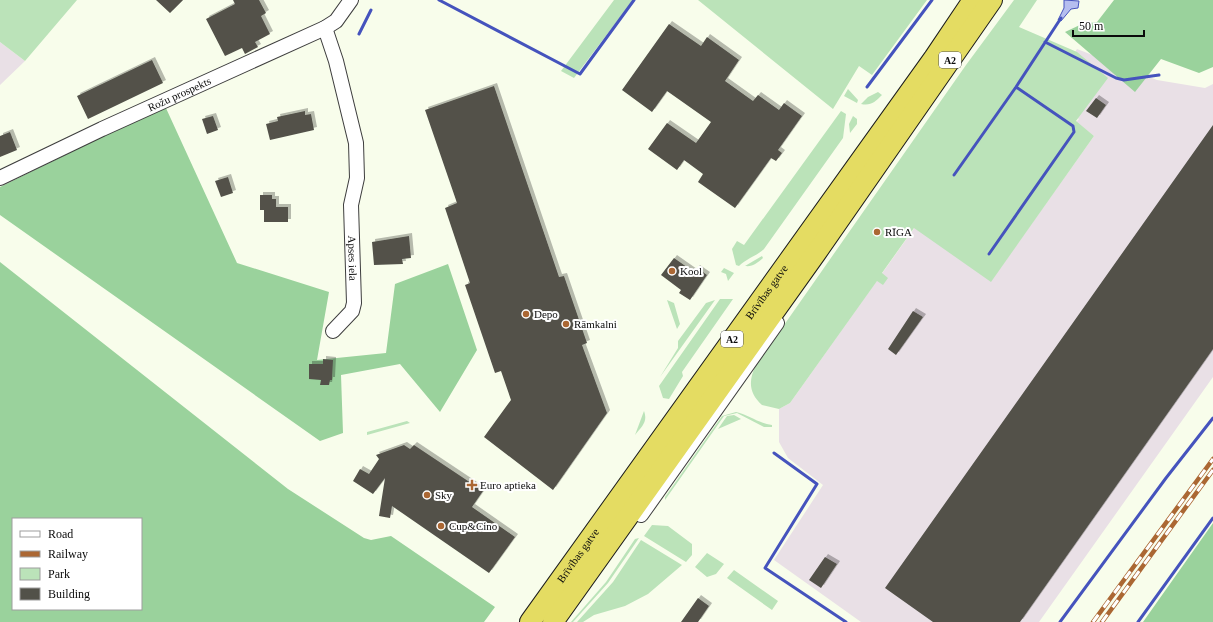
<svg xmlns="http://www.w3.org/2000/svg" width="1213" height="622" viewBox="0 0 1213 622" font-family="Georgia,serif">
<style>
.industrial{fill:#e9e0e6}
.green{fill:#bbe3b9}
.forest{fill:#9ad29c;fill-rule:evenodd}
.water{fill:#b5beef;stroke:#4553bd}
.lines{fill:none;stroke-linecap:round;stroke-linejoin:round}
.stream{stroke:#4553bd;stroke-width:3}
.building{fill:#525149;filter:url(#shadow)}
.minor-casing{stroke:#3e3e3e;stroke-width:16}
.highway-casing{stroke:#1c1c1c;stroke-width:22}
.minor{stroke:#fff;stroke-width:14}
.highway{stroke:#e4dc62;stroke-width:20}
.rail-casing{stroke:#ab6733;stroke-width:4.5}
.rail{stroke:#fff;stroke-width:3;stroke-dasharray:9;stroke-linecap:butt}
.poi-dot{fill:#ab6733;stroke:#fff;stroke-width:1.5}
.labels{text-anchor:middle;stroke-width:4;stroke-linejoin:round;paint-order:stroke}
.shield{fill:#fff;stroke:#545454;stroke-width:1}
.shield-label{font-size:10px;font-weight:bold;fill:#0b0b0b}
.street-label{font-size:11px;fill:#0b0b0b;stroke:#fff}
.poi-label{font-size:11px;fill:#0b0b0b;stroke:#fff;text-anchor:start}
</style>
<defs>
<filter id="shadow"><feDropShadow dx="3" dy="-3" stdDeviation="0" flood-color="#0004"/></filter>
</defs>
<rect width="100%" height="100%" fill="#f8fdeb"/>
<!-- industrial -->
<path class="industrial" d="M0 42 25 61 0 85Z
M1077 49 1157 80 1205 88 1213 84V377L1039 622H861L774 560 823 485 788 458 779 442V409L790 403 915 227 991 281 1094 136 1076 122 1079 119 1048 97Z"/>
<!-- green -->
<path class="green" d="M0 0H77L25 61 0 42Z
M614 0H633L574 78 561 71Z
M698 0H927L872 75 859 66 833 109Z
M1014 0H1037L1019 27 1077 52 1108 78 1076 121 1094 136 991 282 914 228 882 273 888 278 883 285 877 281 790 403 779 409 762 405C749 393 748 381 756 365L966 65Z
M848 89 858 100 857 103 844 96Z
M878 92 882 95C875 102 871 106 861 104L868 97Z
M841 111 846 114 843 138 764 249C757 256 747 258 739 266L736 265 732 249 737 241 744 245Z
M853 116 857 119V124L850 133 849 124Z
M762 256 763 258C757 263 753 267 745 266Z
M724 268 734 273 728 281 726 274 721 272Z
M720 299H733L682 372 683 376 669 399 663 398 659 386Z
M667 300 674 303 680 324 677 329Z
M715 300 660 377 678 348V341L706 303Z
M644 411C648 422 642 426 635 435Z
M736 412C749 415 758 423 772 425V427H764L737 413 724 416 665 500V497L722 416Z
M734 415 741 419 718 429 727 416Z
M407 421 410 423 367 435V432Z
M652 525 668 526 692 544V555L686 562 644 536Z
M639 538 608 583 573 622H571L606 582 635 539Z
M641 540 682 565 648 594 625 606 594 615 583 622H577L613 582Z
M707 553 724 564 716 574 707 577 695 567Z
M734 570 778 601 772 610 727 578Z"/>
<!-- forest -->
<path class="forest" d="M1114 0H1213V67L1199 73 1161 59 1135 92 1065 32 1082 24 1097 22Z
M165 106 237 263 329 292 317 360 386 353 395 284 448 264 477 350 440 412 400 364 341 375 343 433 320 441 0 215V187Z
M0 262 288 489 364 538 371 540 391 536 495 607 484 622H0ZM13 519H141V609H13Z
M1213 523V622H1143Z"/>
<!-- water -->
<path class="water" d="M1064 0 1079 1 1078 8 1071 9 1061 21 1058 20 1064 8Z"/>
<g class="lines">
<!-- stream -->
<path class="stream" d="M439 0 580 74 634 0
M359 34 371 10
M1045 42 1116 78 1124 80 1159 75
M867 87 932 0
M954 175 1016 87 1061 18
M989 254 1074 132 1073 126 1016 87
M774 453 817 484 765 568 846 622
M1060 622 1166 478 1213 418
M1138 622 1213 518"/>
</g>
<!-- building -->
<path class="building" d="M156 0H183L170 13Z
M233 0H259L266 13 261 16 270 34 255 42 258 47 245 54 242 48 225 56 206 19 235 4Z
M669 24 701 46 707 37 739 60 725 81 753 101 758 95 779 110 784 103 802 116 778 150 782 153 776 161 771 158 735 208 698 182 703 174 684 160 677 170 648 149 667 123 696 143 711 122 667 91 652 112 622 90Z
M152 60 163 83 88 119 77 96Z
M494 86 559 277 564 276 587 343 582 345 607 413 553 490 484 437 511 400 501 371 495 373 465 285 470 283 445 208 457 203 425 110Z
M1096 98 1106 105 1097 118 1086 111Z
M305 111V115L311 114 314 130 270 140 266 124 278 121 277 117Z
M213 116 218 130 207 134 202 119Z
M1213 125V349L1020 622H933L885 588Z
M10 132 17 150 0 157V136Z
M228 177 233 193 221 197 215 181Z
M260 195H272V199H276V207H288V222H264V210H260Z
M409 236 411 258 402 259 403 264 374 265 372 242Z
M674 258 694 272 697 268 707 275 690 300 679 293 681 290 661 275Z
M913 311 923 317 896 355 888 349Z
M323 359 333 360 332 380H330L329 385H320L321 380 309 379V364H323Z
M404 445 410 449 414 445 483 491 472 507 515 537 489 573 392 506 390 518 379 516 385 478 373 494 353 481 360 469 369 474 379 459 376 455Z
M825 557 837 564 821 588 809 580Z
M698 598 709 606 698 622H681Z"/>
<g class="lines">
<!-- minor casing -->
<g class="minor-casing">
<g id="minor">
<path id="s1" d="M325 28 336 61 356 143 357 178 351 205 354 303 352 311 333 331"/>
<path id="s2" d="M0 178 102 129 325 28 336 21 351 0"/>
<path d="M641 515 777 323"/>
</g>
</g>
<!-- highway casing -->
<g class="highway-casing">
<g id="highway">
<path id="s3" d="M530 622 934 58 973 0"/>
<path d="M553 622 816 253 992 0"/>
</g>
</g>
<!-- minor -->
<use href="#minor" class="minor"/>
<!-- highway -->
<use href="#highway" class="highway"/>
<!-- rail casing -->
<g class="rail-casing">
<path id="rail" d="M1093 622 1213 459
M1102 622 1213 470"/>
</g>
<!-- rail -->
<use href="#rail" class="rail"/>
</g>
<!-- markers -->
<g class="poi-dot">
<circle cx="877" cy="232" r="4"/>
<circle cx="672" cy="271" r="4"/>
<circle cx="526" cy="314" r="4"/>
<circle cx="566" cy="324" r="4"/>
<path d="M470 479h4v4h4v4h-4v4h-4v-4h-4v-4h4z"/>
<circle cx="427" cy="495" r="4"/>
<circle cx="441" cy="526" r="4"/>
</g>
<g class="labels">
<!-- shield labels -->
<g class="shield">
<rect x="939" y="52" width="22" height="16" rx="3"/>
<rect x="721" y="331" width="22" height="16" rx="3"/>
</g>
<g class="shield-label">
<text x="950" y="64">A2</text>
<text x="732" y="343">A2</text>
</g>
<!-- street labels -->
<g class="street-label">
<text dy="4" stroke="none"><textPath href="#s2" startOffset="198">Rožu prospekts</textPath></text>
<text dy="4" stroke="none"><textPath href="#s1" startOffset="235">Apses iela</textPath></text>
<text dy="4" stroke="none"><textPath href="#s3" startOffset="406">Brīvības gatve</textPath></text>
<text dy="4" stroke="none"><textPath href="#s3" startOffset="82">Brīvības gatve</textPath></text>
</g>
<!-- poi labels -->
<g class="poi-label">
<text x="885" y="236">RĪGA</text>
<text x="680" y="275">Kool</text>
<text x="534" y="318">Depo</text>
<text x="574" y="328">Rāmkalni</text>
<text x="480" y="489">Euro aptieka</text>
<text x="435" y="499">Sky</text>
<text x="449" y="530">Cup&amp;Cino</text>
</g>
</g>
<!-- legend -->
<rect x="12" y="518" width="130" height="92" fill="#ffffff" stroke="#9d9d9d"/>
<rect x="20" y="531" width="20" height="6" fill="#ffffff" stroke="#9d9d9d"/>
<text x="48" y="538" font-size="12" fill="#0b0b0b">Road</text>
<rect x="20" y="551" width="20" height="6" fill="#ab6733" stroke="#9d9d9d"/>
<text x="48" y="558" font-size="12" fill="#0b0b0b">Railway</text>
<rect x="20" y="568" width="20" height="12" fill="#bbe3b9" stroke="#9d9d9d"/>
<text x="48" y="578" font-size="12" fill="#0b0b0b">Park</text>
<rect x="20" y="588" width="20" height="12" fill="#525149" stroke="#9d9d9d"/>
<text x="48" y="598" font-size="12" fill="#0b0b0b">Building</text>
<!-- scale -->
<path d="M1073 30v6h71v-6" fill="none" stroke="#0b0b0b" stroke-width="2"/>
<text x="1079" y="30" font-size="12" fill="#0b0b0b" stroke="#ffffff" stroke-width="3" paint-order="stroke">50 m</text>
</svg>
